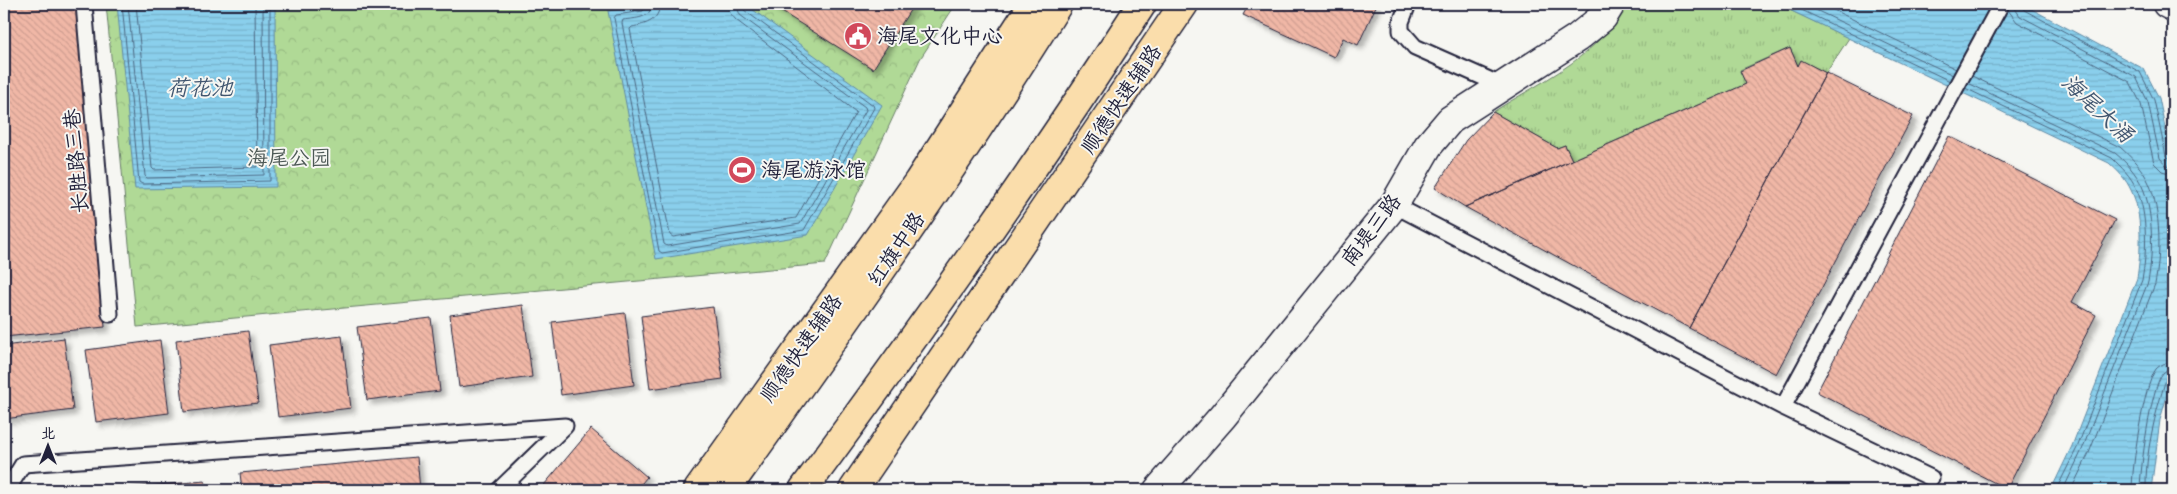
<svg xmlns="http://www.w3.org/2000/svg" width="2177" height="494" viewBox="0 0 2177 494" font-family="Caveat,'LXGW WenKai TC',sans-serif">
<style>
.grass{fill:url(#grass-tufts);stroke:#697e68}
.park{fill:url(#park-crowns);stroke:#697e68}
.water{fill:url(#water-rules);stroke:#608aa5}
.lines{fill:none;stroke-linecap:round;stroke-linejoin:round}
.shore{stroke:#4c6782;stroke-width:1}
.building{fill:url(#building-back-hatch);stroke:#22223b;filter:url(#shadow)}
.service-casing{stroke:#22223b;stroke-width:19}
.minor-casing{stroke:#22223b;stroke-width:31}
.primary-casing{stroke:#22223b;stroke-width:31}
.trunk-casing{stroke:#22223b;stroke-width:31}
.service{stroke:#f6f6f2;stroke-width:15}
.minor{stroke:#f6f6f2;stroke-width:28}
.primary{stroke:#faddab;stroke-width:28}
.trunk{stroke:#faddab;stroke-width:28}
.labels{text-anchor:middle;stroke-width:4;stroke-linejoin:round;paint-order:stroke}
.poi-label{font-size:21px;fill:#22223b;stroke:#f6f6f2;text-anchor:start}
.street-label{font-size:21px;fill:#22223b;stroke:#f6f6f2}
.park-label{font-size:21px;fill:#4d5956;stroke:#f6f6f2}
.water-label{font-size:22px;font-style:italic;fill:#415670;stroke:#f6f6f2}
</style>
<defs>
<pattern id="grass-tufts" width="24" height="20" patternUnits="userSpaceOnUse" patternTransform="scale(1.25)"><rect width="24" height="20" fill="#b0d996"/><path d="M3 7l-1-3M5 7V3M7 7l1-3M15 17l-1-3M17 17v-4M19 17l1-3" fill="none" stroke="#97ba82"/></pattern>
<pattern id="park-crowns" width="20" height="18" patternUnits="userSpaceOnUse" patternTransform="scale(1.25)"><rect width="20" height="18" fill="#b0d996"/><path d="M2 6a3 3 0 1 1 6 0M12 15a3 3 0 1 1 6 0" fill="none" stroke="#97ba82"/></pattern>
<pattern id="water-rules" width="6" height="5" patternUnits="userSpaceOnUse" patternTransform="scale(1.25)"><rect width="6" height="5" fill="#8acfec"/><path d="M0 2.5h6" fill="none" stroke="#77b1cb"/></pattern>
<pattern id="building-back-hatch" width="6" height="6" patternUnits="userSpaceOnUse" patternTransform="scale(1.25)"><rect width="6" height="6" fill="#f0b7a6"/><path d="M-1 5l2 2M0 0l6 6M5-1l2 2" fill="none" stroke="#ce9d90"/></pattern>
<filter id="shadow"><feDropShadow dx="4.5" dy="4.5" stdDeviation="2.5" flood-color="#0004"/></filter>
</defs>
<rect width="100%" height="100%" fill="#f6f6f2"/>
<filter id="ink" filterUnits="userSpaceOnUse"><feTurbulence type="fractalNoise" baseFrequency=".02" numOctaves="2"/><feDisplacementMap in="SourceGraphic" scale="10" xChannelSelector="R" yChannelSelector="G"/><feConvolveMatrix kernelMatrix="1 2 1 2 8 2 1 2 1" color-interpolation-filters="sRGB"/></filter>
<g filter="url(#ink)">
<!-- grass -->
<path class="grass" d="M1627 4H1777L1849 38 1826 73 1802 61 1798 66 1790 48 1740 70 1746 84 1572 160 1565 145 1557 148 1493 112C1527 90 1566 72 1596 43 1608 32 1618 18 1627 4Z"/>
<!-- park -->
<path class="park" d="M106 4H956L920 59 825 264 137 327Z"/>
<!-- water -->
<path class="water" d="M117 4H275L276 187 135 189Z
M656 4H745L882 105 808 235 656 259 608 11Z
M1777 4H2022L2144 69 2159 98 2173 166V375L2160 420 2151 490H2051L2072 446 2137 278C2141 254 2143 213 2131 190 2126 179 2118 171 2109 163Z"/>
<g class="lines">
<!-- shore -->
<path class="shore" d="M122 4 139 182 142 184 270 181V4
M128 4 145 176 147 178 264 175 263 4
M136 4 152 168 154 170 257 167 255 4
M646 4 643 11 616 15 614 18 659 251 662 253 804 230 874 108 873 105 744 10 742 4
M652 4C651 19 636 18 623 20L622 23 664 244 667 246 800 224 866 110 865 107 740 15 736 4
M660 4C659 21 647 24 632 27L630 29 670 235 673 237 796 218 856 112 736 20 730 13 728 4
M1789 4 1950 81
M1803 4 1953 75
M1821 4 1956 69
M2014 4 2016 10 2020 16 2136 77 2148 102 2160 158 2166 165 2173 166
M2021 4 2024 10 2140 72 2154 100 2166 156 2173 160
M2008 10 2017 22 2130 82 2141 104 2154 163 2162 171 2173 174
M1972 76 2120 147C2131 157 2143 169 2149 183 2161 211 2161 255 2155 284L2089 453 2071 490
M1968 83 2115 153C2126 162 2136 173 2142 186 2154 212 2153 254 2148 282L2082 450 2063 490
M1965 88 2112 158C2121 167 2131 176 2136 188 2148 213 2147 254 2142 280L2077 448 2056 490
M2132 490C2132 467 2143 387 2156 369 2161 364 2167 362 2173 362
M2140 490C2140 470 2151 386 2163 373 2166 370 2169 369 2173 369
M2146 490C2145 453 2155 414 2166 379L2173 376"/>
</g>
<!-- building -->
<path class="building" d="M4 4H78L105 327 4 337Z
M769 4H914L873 69Z
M1249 4H1377L1358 45 1343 38 1334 57 1243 15Z
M1790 48 1798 66 1801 60 1826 73 1689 328 1465 207 1746 84 1740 71Z
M1826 73 1913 116 1776 374 1689 328Z
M1493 112 1557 148 1565 145 1572 160 1465 207 1435 188 1466 140Z
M1949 136 2115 220 2072 302 2096 315 2007 489 1817 392Z
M523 305 532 377 459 387 450 315Z
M713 307 723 379 650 389 641 316Z
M625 313 634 385 561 395 552 322Z
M431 318 440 391 367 400 357 327Z
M248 331 258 403 184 412 176 340Z
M342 336 351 408 278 417 269 345Z
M64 338 73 410 4 419V346Z
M160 340 169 413 96 422 86 350Z
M591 429 647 477 636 490H550L544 485Z
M417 457 420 490H242L240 473Z
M205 481 206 490H99Z"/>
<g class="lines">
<!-- service casing -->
<g class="service-casing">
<path id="service" d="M84 4 110 314
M1408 4 1401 22V31L1415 47 1503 86
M1394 205 1783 407 1931 478
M1783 407 2001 4
M7 490 23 464 565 426 499 490"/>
</g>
<!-- minor casing -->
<g class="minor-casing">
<path id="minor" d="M2167 4 2173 7
M1158 490 1223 416 1394 205 1428 146 1450 120 1577 38 1603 17 1611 4"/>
</g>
<!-- primary casing -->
<g class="primary-casing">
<path id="primary" d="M698 490 918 182 1033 4
M853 490 1184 4"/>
</g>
<!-- trunk casing -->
<g class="trunk-casing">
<path id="trunk" d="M726 490C840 330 954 170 1058 4
M803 490C920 331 1035 170 1142 4"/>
</g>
<!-- service -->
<use href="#service" class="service"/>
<!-- minor -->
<use href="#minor" class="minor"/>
<!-- primary -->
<use href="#primary" class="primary"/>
<!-- trunk -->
<use href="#trunk" class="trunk"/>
</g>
</g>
<!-- icons -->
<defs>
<g id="civic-disc" transform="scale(1.4375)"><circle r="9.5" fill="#d1495b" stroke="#f6f6f2"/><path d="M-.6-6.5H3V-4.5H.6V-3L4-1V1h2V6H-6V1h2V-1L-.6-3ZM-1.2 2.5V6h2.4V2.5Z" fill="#fff"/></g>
<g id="stadium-disc" transform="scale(1.4375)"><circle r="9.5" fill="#d1495b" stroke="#f6f6f2"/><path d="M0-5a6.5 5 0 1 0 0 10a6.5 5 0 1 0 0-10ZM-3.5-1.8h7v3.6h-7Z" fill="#fff"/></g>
</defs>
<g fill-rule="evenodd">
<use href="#civic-disc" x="858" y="36"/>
<use href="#stadium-disc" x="742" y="170"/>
</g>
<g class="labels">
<!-- poi labels -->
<g class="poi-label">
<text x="877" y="43">海尾文化中心</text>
<text x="761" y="177">海尾游泳馆</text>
</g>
<!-- street labels -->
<g class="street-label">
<text transform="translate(1121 99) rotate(-56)" y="7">顺德快速辅路</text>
<text transform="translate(76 161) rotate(-95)" y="7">长胜路三巷</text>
<text transform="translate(1371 230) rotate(-53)" y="7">南堤三路</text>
<text transform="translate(896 249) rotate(-56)" y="7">红旗中路</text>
<text transform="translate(801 348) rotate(-55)" y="7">顺德快速辅路</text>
</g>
<!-- park labels -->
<g class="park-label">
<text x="289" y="165">海尾公园</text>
</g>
<!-- water labels -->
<g class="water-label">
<text x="200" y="95">荷花池</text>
<text transform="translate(2098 108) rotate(43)" y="8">海尾大涌</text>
</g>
</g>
<!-- margin -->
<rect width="2177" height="494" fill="none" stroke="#f6f6f2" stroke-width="20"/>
<rect x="10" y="10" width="2157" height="474" fill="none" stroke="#22223b" stroke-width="2" filter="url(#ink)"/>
<!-- north arrow -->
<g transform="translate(48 446)" stroke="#f6f6f2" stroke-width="4" paint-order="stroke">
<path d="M0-4L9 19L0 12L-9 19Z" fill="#22223b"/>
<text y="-8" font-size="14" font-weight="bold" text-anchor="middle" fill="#22223b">北</text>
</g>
</svg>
